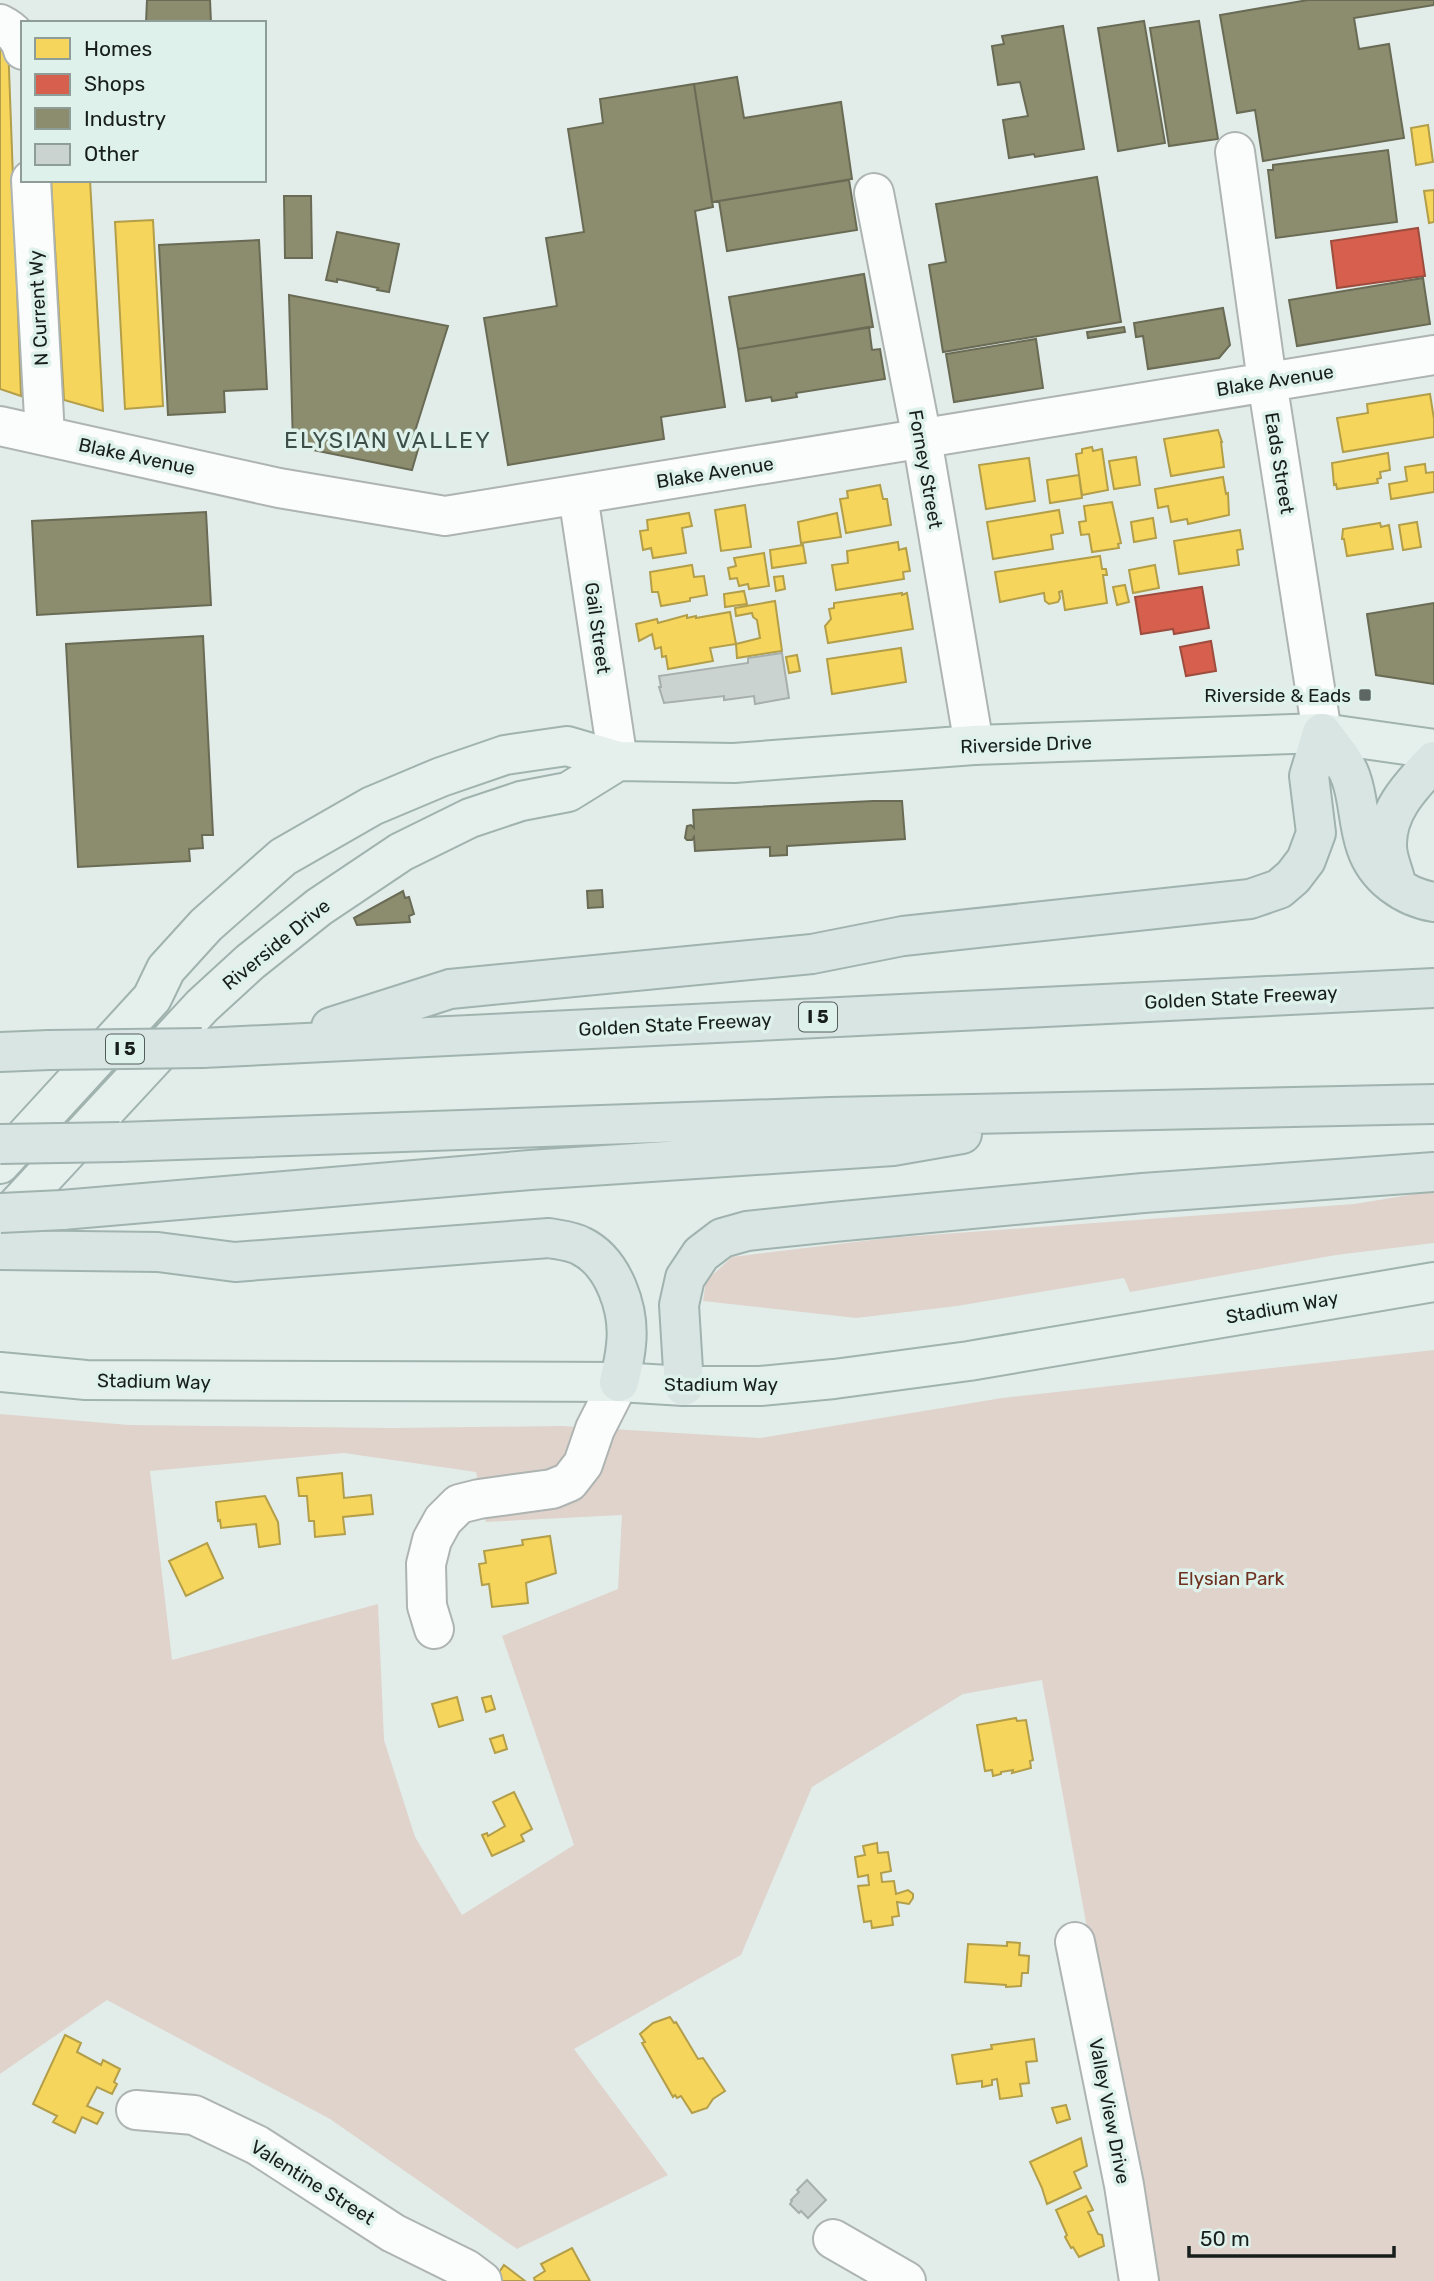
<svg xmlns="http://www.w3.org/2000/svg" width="1434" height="2281" viewBox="0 0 1434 2281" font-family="Rubik,sans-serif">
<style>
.green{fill:#dfd3cc;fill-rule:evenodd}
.homes{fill:#f6d55c;stroke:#b39e49;stroke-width:2}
.shops{fill:#d6604d;stroke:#9d4c3e;stroke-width:2}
.industry{fill:#8c8c6e;stroke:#696b55;stroke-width:2}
.building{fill:#cad3d0;stroke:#a7afac;stroke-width:2}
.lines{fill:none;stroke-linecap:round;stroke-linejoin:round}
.minor-casing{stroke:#adb4b2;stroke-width:42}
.major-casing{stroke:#a1b3ae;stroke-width:42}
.highway-casing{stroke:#a1b3ae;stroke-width:42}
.minor{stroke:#fbfcfc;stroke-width:38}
.major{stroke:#e5efec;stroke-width:38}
.highway{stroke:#d8e5e2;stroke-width:38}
.highway-bridge-casing{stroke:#a1b3ae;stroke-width:42;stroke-linecap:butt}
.highway-bridge{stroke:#d8e5e2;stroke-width:38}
.poi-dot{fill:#5e6664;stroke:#def1eb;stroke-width:2.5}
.labels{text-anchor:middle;stroke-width:7;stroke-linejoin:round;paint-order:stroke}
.shield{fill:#def1eb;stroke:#535d5a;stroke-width:2}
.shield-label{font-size:18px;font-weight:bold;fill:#171e1c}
.street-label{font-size:19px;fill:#171e1c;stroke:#def1eb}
.poi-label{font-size:19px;fill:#171e1c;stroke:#def1eb;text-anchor:end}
.park-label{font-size:19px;fill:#6f311f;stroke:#def1eb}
.quarter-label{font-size:23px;letter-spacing:2px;fill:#3e4e48;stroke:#def1eb}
</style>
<rect width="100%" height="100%" fill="#e2edea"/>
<!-- green -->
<path class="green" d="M1434 1191V1243L1336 1255 1130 1292 1124 1278 957 1306 856 1318 703 1301 706 1281 732 1257 888 1238 1354 1204Z
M1434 1350V2281H1151L1042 1680 963 1694 812 1787 741 1955 574 2049 668 2175 517 2249 330 2119 107 2000 0 2074V1414L129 1425 394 1428 562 1426 760 1438 1002 1398ZM344 1453 476 1472 486 1522 622 1515 618 1589 502 1636 574 1845 462 1915 415 1837 384 1740 378 1604 172 1660 150 1471Z"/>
<!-- homes -->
<path class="homes" d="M0 42H8L21 396 0 389Z
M1428 125 1433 162 1416 165 1411 128Z
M51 180H90L103 411 64 400Z
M1434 190V222L1429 223 1424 191Z
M153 220 163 406 125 409 115 222Z
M1430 394 1434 419V437L1343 452 1337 418 1368 413 1367 404Z
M1218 430 1222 442H1221L1224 467 1171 476 1164 439Z
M1092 447 1093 451 1102 449 1108 490 1082 495 1076 454 1082 453V449Z
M1388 453 1390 470 1380 472 1381 478 1377 479 1378 483 1337 489 1336 484 1334 485 1332 463Z
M1136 457 1140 485 1114 489 1109 461Z
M1029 458 1035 501 986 509 979 465Z
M1425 464 1426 473 1434 472V492L1391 499 1389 484 1407 481 1405 467Z
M1079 475 1082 498 1050 503 1047 480Z
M1223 477 1226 494 1228 493 1229 515 1188 524 1187 519 1171 522 1168 506 1158 508 1155 489Z
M880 485 883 499H887L891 525 846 533 840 499 848 498 847 491Z
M1112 502 1121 543 1118 544 1119 548 1092 552 1089 534 1081 535 1079 522 1086 521 1084 506Z
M745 505 751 547 721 551 715 510Z
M1059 510 1063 533 1051 535 1053 549 993 559 987 522Z
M689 513 692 526 682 528 686 553 653 558 651 548 643 550 640 531 648 530 647 520Z
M837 513 841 537 801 543 798 522Z
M1153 518 1156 538 1134 542 1131 522Z
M1417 522 1421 547 1403 550 1399 525Z
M1380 523 1381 527 1389 525 1393 549 1347 556 1344 539H1342L1343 529Z
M1240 530 1243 549 1237 550 1239 565 1179 574 1174 541Z
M898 542 899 550 906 548 910 571 903 572 904 579 836 590 832 565 848 563 847 551Z
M803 545 806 563 772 568 770 550Z
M764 553 769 586 749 589 748 584 739 586 737 578 730 579 728 568 736 566 734 558Z
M1100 556 1102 569H1106L1107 575H1103L1107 603 1065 610 1062 591 1059 592 1060 598 1058 602 1049 604 1045 601 1044 593 1000 602 995 572Z
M692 565 694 577 704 576 707 595 690 598V601L661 606 658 592H652L650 572Z
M1155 565 1159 588 1133 593 1129 570Z
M783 576 785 589 776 591 774 577Z
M1125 585 1129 602 1117 605 1113 587Z
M744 591 747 604 725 607 724 594Z
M902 593V595L907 593 913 629 828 643 825 626 831 619 829 609 834 608V603Z
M775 601 782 651 737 658 736 644 760 638 757 620 753 617 752 613 736 616 735 608Z
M730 612 736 644 710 648 713 661 668 669 666 656 662 657 661 647 655 649 652 634 639 641 636 624 657 619 658 623 687 615V618L696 616V618Z
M901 648 906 682 832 694 827 659Z
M797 655 800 671 789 673 786 657Z
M342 1473 344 1498 371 1495 373 1514 343 1517 345 1534 315 1537 314 1521H309L307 1496H299L297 1478Z
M265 1496 278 1522 280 1544 259 1547 256 1524 221 1528 220 1520 218 1521 216 1502Z
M550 1536 556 1573 526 1583 528 1603 492 1607 489 1584 482 1585 479 1564 486 1563 484 1551 523 1545 522 1540Z
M207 1543 223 1578 186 1596 169 1561Z
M491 1696 495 1709 486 1712 482 1698Z
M457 1697 463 1720 439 1727 432 1704Z
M1016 1718 1017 1721 1026 1720 1033 1760 1030 1761 1031 1768 1012 1773 1013 1770 1001 1772V1774L993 1776 992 1770 985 1771 977 1725Z
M503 1735 507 1749 495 1753 490 1739Z
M514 1792 532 1829 521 1835 524 1841 492 1856 482 1835 487 1833 488 1836 505 1826 493 1802Z
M877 1843 878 1853 888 1852 891 1871 881 1873 882 1882 894 1881 896 1894 908 1890 913 1894V1898L909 1904 897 1902 899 1916 892 1917 893 1925 872 1928 871 1921 864 1922 858 1886 869 1885 868 1875 858 1877 855 1857 865 1855 863 1846Z
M1007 1942 1020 1943 1019 1955 1029 1956 1028 1973H1022L1021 1986 1006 1987V1985L965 1982 968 1944 1007 1946Z
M670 2017 674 2023 676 2022 698 2059 703 2058 725 2091 713 2099 707 2108 692 2113 681 2096 677 2098 675 2095 673 2097 642 2043 645 2042 640 2034 653 2023Z
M65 2035 81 2043 77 2052 101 2065 103 2060 120 2069 114 2082 117 2084 112 2094 97 2087 87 2106 103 2113 97 2124 82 2117 75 2133 53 2122 57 2116 33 2104Z
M1034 2039 1037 2061 1026 2062 1029 2083 1020 2084 1022 2096 1000 2099 997 2079 992 2080V2085L982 2087V2081L957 2084 952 2055 992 2049 991 2045Z
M1066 2105 1070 2119 1057 2123 1052 2108Z
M1081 2138 1087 2166 1074 2172 1081 2188 1047 2204 1042 2188 1030 2162Z
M1086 2196 1093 2210 1088 2212 1098 2234 1102 2235 1104 2246 1079 2257 1073 2247 1071 2248 1065 2237 1067 2235 1056 2210Z
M572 2248 590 2281H535L534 2278 545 2271 541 2264Z
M504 2265 525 2281H502L496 2277Z"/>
<!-- shops -->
<path class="shops" d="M1418 228 1425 276 1337 288 1331 241Z
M1202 587 1209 628 1174 634 1173 629 1141 634 1135 597Z
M1211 641 1216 671 1186 676 1180 647Z"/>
<!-- industry -->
<path class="industry" d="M147 0H210L211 23H146Z
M1308 0H1434V5L1354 18 1359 49 1389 44 1404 138 1263 161 1255 110 1237 113 1220 15Z
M1144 21 1165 143 1118 151 1098 28Z
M1199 21 1218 139 1169 146 1150 28Z
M1063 26 1084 149 1035 157 1034 154 1009 158 1003 120 1028 116 1020 82 998 85 992 46 1004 44 1002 36Z
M737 77 744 118 841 102 852 179 712 202 694 84Z
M694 84 713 207 695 211 725 407 661 417 664 439 508 465 484 318 557 306 546 238 584 232 568 129 603 123 600 99Z
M1388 150 1397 222 1276 238 1268 170H1273V165Z
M1097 177 1121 322 943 352 929 265 946 262 936 204Z
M849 180 857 230 727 251 719 201Z
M284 196H311L312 258H285Z
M337 232 399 244 389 292 377 290 378 288 337 279V282L326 280Z
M259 240 267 389 224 391 225 412 168 415 159 245Z
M864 274 873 327 738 349 729 297Z
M1423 278 1430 324 1297 346 1289 300Z
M289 295 448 326 411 444 419 446 412 470 293 446Z
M1223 308 1230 345 1219 358 1148 369 1143 336 1136 337 1134 323Z
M869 327 872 350 880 349 885 379 796 393 797 397 772 401 771 397 746 401 738 349Z
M1124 327 1125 332 1088 338 1087 332Z
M1036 339 1043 388 954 402 946 354Z
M206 512 211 605 37 615 32 521Z
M1434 603V684L1376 675 1367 614Z
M203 636 213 835H202L203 848 189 849 190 861 78 867 66 644Z
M873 801H902L905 839 787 846V855L770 856V847L695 851 694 837 692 840H687L685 838 687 826 691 825 694 828 693 810Z
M602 890 603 907 588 908 587 891Z
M403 891 405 898 409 897 414 914 409 916 410 922 357 925 354 918Z"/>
<!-- building -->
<path class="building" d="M782 653 789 698 755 704 754 696 724 700V696L664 703 659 687H661L659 676 748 663V658Z
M807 2180 826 2200 808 2218 801 2211 799 2213 790 2204 792 2201 791 2200 799 2192 797 2190Z"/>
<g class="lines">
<!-- minor casing -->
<g class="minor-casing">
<path id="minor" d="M0 24C12 30 20 37 23 50
M1235 152 1267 381 1322 733
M31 180 45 436
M874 193 922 439 974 745
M0 426 279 488 445 516 1434 355
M578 495 618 761
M434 1629 427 1606 426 1564 432 1540 443 1520 459 1504 479 1499 552 1489 569 1482 583 1464 595 1429 619 1382
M1075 1942 1124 2185 1139 2281
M136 2110 194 2115 257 2145 393 2233 466 2269 482 2281
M833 2239 906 2281"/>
</g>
<!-- major casing -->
<g class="major-casing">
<path id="major" d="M0 1164 152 998 166 969 206 925 283 857 372 806 441 777 505 755 567 746 618 761 734 763 974 745 1322 733 1434 749
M0 1224 202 1006 250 962 319 907 401 852 470 818 521 801 568 792 618 761
M0 1372 86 1380 619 1382 684 1386H760L834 1379 969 1361 1434 1282"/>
</g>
<!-- highway casing -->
<g class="highway-casing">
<path id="highway" d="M1322 733C1331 746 1346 762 1351 778 1359 800 1358 825 1366 847 1376 877 1404 897 1434 902
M1395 879C1392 868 1387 857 1387 846 1386 810 1412 785 1434 761
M331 1027 450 989 812 954 903 936 1250 899 1279 889 1293 877 1306 860 1316 833 1309 776 1322 733
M202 1048 1434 988
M0 1052 49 1050
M120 1142 830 1117 1434 1104
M62 1210 530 1170 893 1146 962 1134
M0 1250 158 1252 235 1262 549 1238C559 1240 572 1241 581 1246 614 1262 630 1310 626 1345 625 1357 622 1370 619 1382
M684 1386 679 1305 685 1278 701 1254 722 1238 747 1231 833 1222 1143 1193 1434 1172"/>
</g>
<!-- minor -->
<use href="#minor" class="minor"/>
<!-- major -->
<use href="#major" class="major"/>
<!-- highway -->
<use href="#highway" class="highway"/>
<!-- highway-bridge casing -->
<g class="highway-bridge-casing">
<path id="highway-bridge" d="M49 1050 202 1048
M0 1144 120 1142
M0 1213 62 1210"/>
</g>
<!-- highway-bridge -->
<use href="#highway-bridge" class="highway-bridge"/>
</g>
<!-- markers -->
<rect class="poi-dot" x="1358" y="688" width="14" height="14" rx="3.5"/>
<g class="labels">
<!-- shield labels -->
<g class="shield">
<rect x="799" y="1002.5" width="38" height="29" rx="5"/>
<rect x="106" y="1034.5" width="38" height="29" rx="5"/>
</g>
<g class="shield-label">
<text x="818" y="1023">I 5</text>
<text x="125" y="1055">I 5</text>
</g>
<!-- street labels -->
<g class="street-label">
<text transform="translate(38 308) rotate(-93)" y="7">N Current Wy</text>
<text transform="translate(1275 380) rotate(-9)" y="7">Blake Avenue</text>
<text transform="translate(137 456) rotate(12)" y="7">Blake Avenue</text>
<text transform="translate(1280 463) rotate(81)" y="7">Eads Street</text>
<text transform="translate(926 469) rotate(80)" y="7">Forney Street</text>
<text transform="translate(715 472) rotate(-9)" y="7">Blake Avenue</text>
<text transform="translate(598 628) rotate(82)" y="7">Gail Street</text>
<text transform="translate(1026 744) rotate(-2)" y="7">Riverside Drive</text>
<text transform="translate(276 944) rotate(-39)" y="7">Riverside Drive</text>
<text transform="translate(1241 997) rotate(-3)" y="7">Golden State Freeway</text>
<text transform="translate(675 1024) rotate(-3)" y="7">Golden State Freeway</text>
<text transform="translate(1282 1307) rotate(-10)" y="7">Stadium Way</text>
<text transform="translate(154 1381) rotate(1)" y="7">Stadium Way</text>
<text x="721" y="1391">Stadium Way</text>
<text transform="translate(1110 2111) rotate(79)" y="7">Valley View Drive</text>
<text transform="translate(313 2182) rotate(32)" y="7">Valentine Street</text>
</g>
<!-- poi labels -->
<g class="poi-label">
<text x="1351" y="702">Riverside &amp; Eads</text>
</g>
<!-- park labels -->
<g class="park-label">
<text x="1231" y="1585">Elysian Park</text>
</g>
<!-- quarter labels -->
<g class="quarter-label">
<text x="388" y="448">ELYSIAN VALLEY</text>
</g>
</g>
<!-- legend -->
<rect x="21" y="21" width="245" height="161" fill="#def1eb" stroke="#8e9d98" stroke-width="2"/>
<rect x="35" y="38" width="35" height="21" fill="#f6d55c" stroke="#8e9d98" stroke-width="2"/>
<text x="84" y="56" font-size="21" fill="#171e1c">Homes</text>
<rect x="35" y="74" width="35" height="21" fill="#d6604d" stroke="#8e9d98" stroke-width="2"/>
<text x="84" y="91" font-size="21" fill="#171e1c">Shops</text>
<rect x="35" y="108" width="35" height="21" fill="#8c8c6e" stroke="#8e9d98" stroke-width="2"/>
<text x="84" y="126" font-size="21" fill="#171e1c">Industry</text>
<rect x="35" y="144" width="35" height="21" fill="#cad3d0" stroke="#8e9d98" stroke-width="2"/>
<text x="84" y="161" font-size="21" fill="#171e1c">Other</text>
<!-- scale -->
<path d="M1189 2246v10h205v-10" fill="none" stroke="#171e1c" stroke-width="3.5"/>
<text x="1200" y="2246" font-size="21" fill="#171e1c" stroke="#def1eb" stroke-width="5" paint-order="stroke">50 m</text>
</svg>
